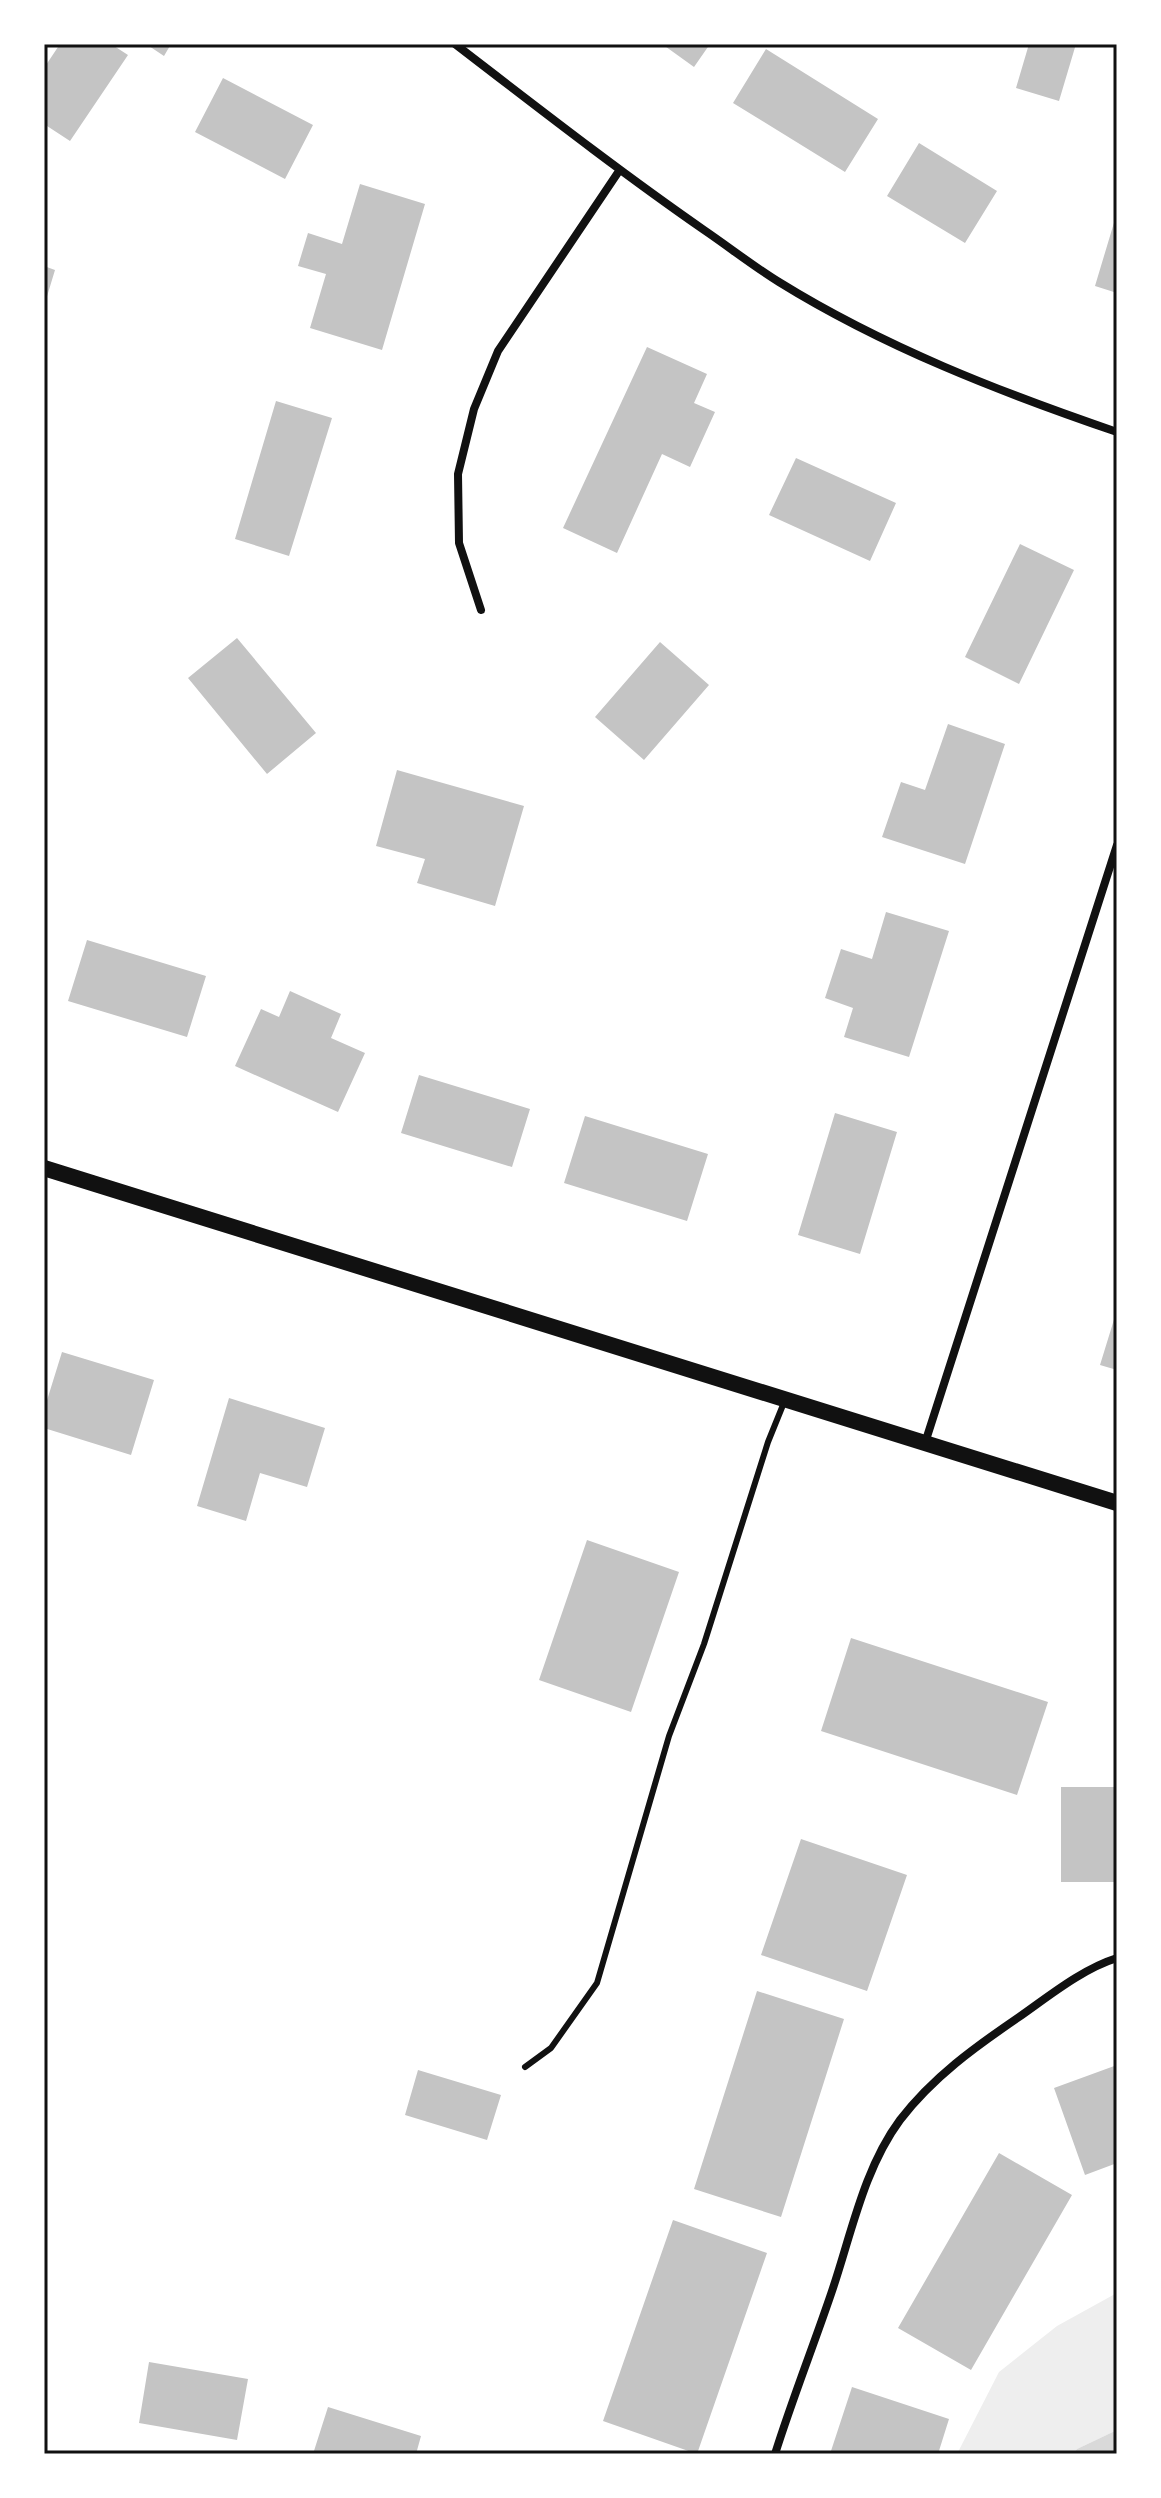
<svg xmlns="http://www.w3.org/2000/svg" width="1161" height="2498" viewBox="0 0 1161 2498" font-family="Poppins,sans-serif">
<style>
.green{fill:#eee}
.water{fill:#d9d9d9}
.building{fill:#c4c4c4}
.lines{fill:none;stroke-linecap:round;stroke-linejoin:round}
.service{stroke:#111;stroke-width:6}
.minor{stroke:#111;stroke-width:8}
.secondary{stroke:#111;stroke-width:16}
.neatline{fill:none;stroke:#111;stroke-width:3}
</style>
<rect width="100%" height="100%" fill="#fff"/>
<!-- green -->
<path class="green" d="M1115 2294H1117V2430L1077 2449 1073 2454H957L999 2372 1057 2326Z"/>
<!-- water -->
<path class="water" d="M1117 2430V2454H1073L1077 2449Z"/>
<!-- building -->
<path class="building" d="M60 44H111L128 55 70 141 44 124V68Z
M146 44H171L164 56Z
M662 44H710L694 67Z
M1029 44H1076L1059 101 1016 88Z
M766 49 878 119 845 172 733 103Z
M223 78 313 125 285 179 195 132Z
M919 143 997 191 965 243 887 196Z
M360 184 425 204 382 350 310 328 326 274 298 266 308 233 342 244Z
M1116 216H1117V293L1095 286Z
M44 266 55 270 45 303H44Z
M647 347 707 374 694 403 715 412 690 467 662 454 617 553 563 528Z
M276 401 332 418 289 556 235 539Z
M796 458 896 503 870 561 769 515Z
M1020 544 1074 570 1019 684 965 657Z
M237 638 316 733 267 774 188 678Z
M660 642 709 685 644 760 595 717Z
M948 724 1005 744 965 864 882 837 901 782 925 790Z
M397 770 524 806 495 906 417 883 425 859 376 846Z
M886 912 949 931 909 1057 844 1037 853 1008 825 998 841 949 872 959Z
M87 940 206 976 187 1037 68 1001Z
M290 991 341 1014 331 1038 365 1053 338 1112 235 1066 261 1009 279 1017Z
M419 1075 530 1109 512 1167 401 1133Z
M835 1113 897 1132 860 1254 798 1235Z
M585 1116 708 1154 687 1221 564 1183Z
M1116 1313H1117V1370L1100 1365Z
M62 1352 154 1380 131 1455 44 1428V1410Z
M229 1398 325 1428 307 1487 260 1473 246 1521 197 1506Z
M587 1540 679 1572 631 1712 539 1680Z
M851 1638 1048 1702 1017 1795 821 1731Z
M1061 1787H1117V1882H1061Z
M801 1839 907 1875 867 1991 761 1955Z
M757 1991 844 2019 781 2217 694 2189Z
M1117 2065V2163L1085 2175 1054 2088Z
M418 2070 501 2095 487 2140 405 2115Z
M999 2153 1072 2195 971 2370 898 2328Z
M673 2220 767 2253 697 2454 603 2421Z
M149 2362 248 2379 237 2440 139 2423Z
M852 2387 949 2419 938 2454H830Z
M328 2407 421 2436 416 2454H313Z"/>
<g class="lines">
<!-- service -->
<path class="service" d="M525 2067 551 2048 597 1983 669 1736 704 1644 768 1442 785 1400"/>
<!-- minor -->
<path class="minor" d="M455 44C537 107 619 171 704 230 729 247 753 266 779 282 884 347 1000 392 1117 432
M481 610 459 543 458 474 474 409 498 351 619 171
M925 1443 1117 845
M775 2454C792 2400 813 2347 831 2294 851 2236 863 2170 900 2120 933 2077 975 2047 1019 2017 1049 1996 1082 1969 1117 1958"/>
<!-- secondary -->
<path class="secondary" d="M44 1168 1117 1503"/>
</g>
<!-- border -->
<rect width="1161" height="2498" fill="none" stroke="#ffffff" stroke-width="92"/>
<rect x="46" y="46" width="1069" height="2406" class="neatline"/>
</svg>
